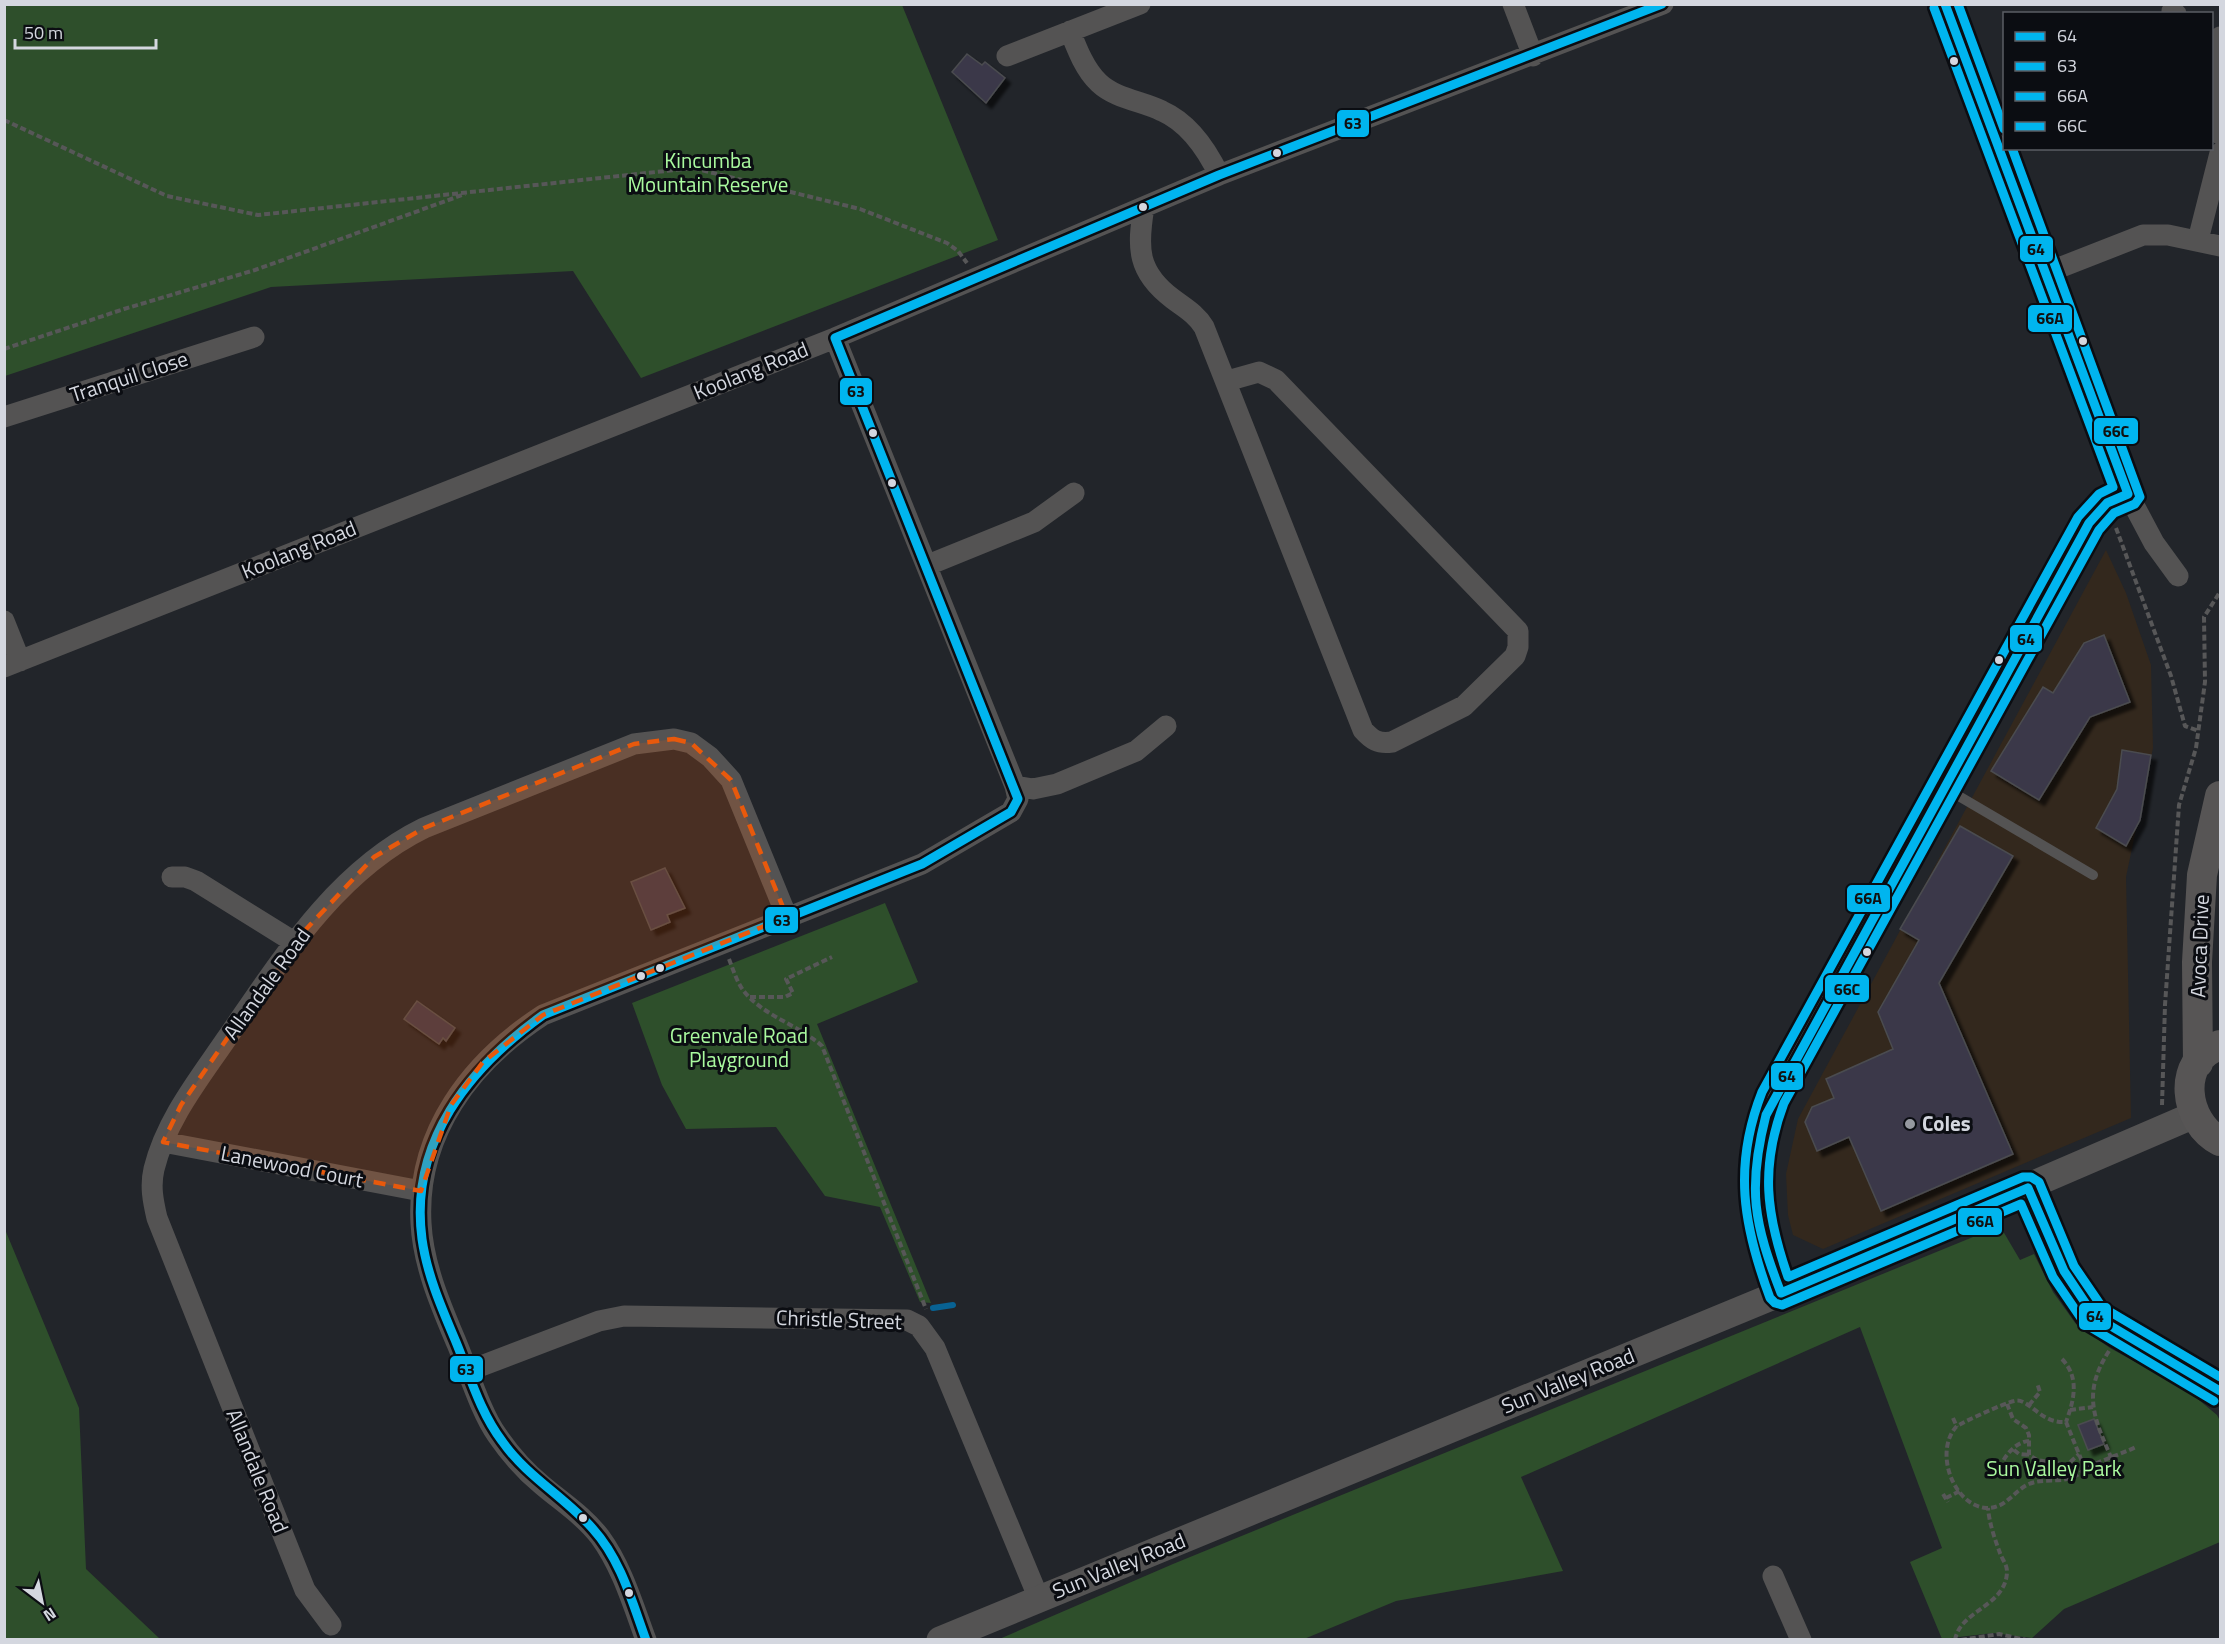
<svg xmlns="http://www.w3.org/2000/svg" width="2225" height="1644" viewBox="0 0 2225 1644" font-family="'Titillium Web',sans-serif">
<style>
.commercial{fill:#33281d}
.green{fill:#2e4f2b}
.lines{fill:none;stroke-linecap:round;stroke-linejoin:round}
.stream{stroke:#086293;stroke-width:6}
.building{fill:#3a3949;stroke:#4b4c50;stroke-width:1.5;filter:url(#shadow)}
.path{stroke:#575758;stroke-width:4;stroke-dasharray:6 3;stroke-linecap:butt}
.service{stroke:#545353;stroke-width:10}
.minor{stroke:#545353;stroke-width:21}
.tertiary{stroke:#545353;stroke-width:27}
.secondary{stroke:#575555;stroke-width:30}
.bus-1-casing{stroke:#0b0d12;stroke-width:14}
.bus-2-casing{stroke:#0b0d12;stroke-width:14}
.bus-3-casing{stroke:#0b0d12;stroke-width:14}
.bus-4-casing{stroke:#0b0d12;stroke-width:14}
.bus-1{stroke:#00b5ef;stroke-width:9}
.bus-2{stroke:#00b5ef;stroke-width:9}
.bus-3{stroke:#00b5ef;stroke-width:9}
.bus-4{stroke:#00b5ef;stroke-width:9}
.marked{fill:#e8590c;fill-opacity:0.2;stroke:#e8590c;stroke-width:4.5;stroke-dasharray:12 8;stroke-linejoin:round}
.bus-dot{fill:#d4d7df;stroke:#0b0d12;stroke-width:2}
.poi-dot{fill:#9699a0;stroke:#0b0d12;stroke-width:2}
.labels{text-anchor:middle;stroke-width:6;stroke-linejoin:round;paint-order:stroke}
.park-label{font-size:21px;fill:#aafa9f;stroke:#0b0d12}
.street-label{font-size:21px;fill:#d4d7df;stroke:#0b0d12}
.poi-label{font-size:21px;font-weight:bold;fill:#d4d7df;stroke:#0b0d12;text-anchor:start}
.line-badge{stroke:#0b0d12;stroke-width:2}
.pale-badge-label{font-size:16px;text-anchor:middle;font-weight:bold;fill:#111}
</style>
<defs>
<filter id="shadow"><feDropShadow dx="5.5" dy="5.5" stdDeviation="1.5" flood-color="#0009"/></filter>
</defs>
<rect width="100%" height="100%" fill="#22252a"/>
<!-- commercial -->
<path class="commercial" d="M2106 550 2126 593 2151 665 2153 748 2126 877 2131 1118 1823 1249 1793 1235 1788 1215 1786 1174 1798 1119Z"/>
<!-- green -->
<path class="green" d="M4 5H902L998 240 641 378 573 271 271 287 5 376Z
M885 903 918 982 817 1024 931 1303 920 1302 880 1207 825 1196 776 1127 686 1129 662 1085 632 1003Z
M2000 1226 2020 1260 2034 1254 2053 1292 2076 1324 2110 1348 2187 1390 2217 1415 2220 1421V1542L2064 1609 2032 1638 1993 1633 1942 1639 1910 1562 1942 1548 1860 1327 1521 1477 1563 1571 1396 1601 1304 1639 997 1640 1173 1564Z
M4 1227 79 1408 86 1569 160 1639H5Z"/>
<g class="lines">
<!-- stream -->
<path class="stream" d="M933 1308 953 1305"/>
</g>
<!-- building -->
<path class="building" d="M967 54 982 65 985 62 1005 78 986 103 952 72Z
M2104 635 2130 702 2090 717 2039 800 1991 771 2043 687 2053 693 2084 643Z
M2122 750 2151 755 2140 820 2126 846 2096 828 2117 789Z
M1960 826 2013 856 1939 983 2013 1154 1881 1211 1849 1137 1817 1151 1805 1122 1812 1107 1834 1098 1826 1079 1893 1049 1878 1012 1919 940 1900 929Z
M665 868 685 908 667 915 670 922 651 930 631 882Z
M417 1001 455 1028 446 1041 443 1038 439 1044 404 1019Z
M2094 1419 2104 1444 2088 1450 2078 1425Z"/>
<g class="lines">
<!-- path -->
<path class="path" d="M4 120 167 196 258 215 693 168 860 209 947 243 958 251 967 263
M4 349 124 309 255 270 465 194
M2116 528 2171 676 2185 726 2199 731
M729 959C734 972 738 986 748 996 769 1018 800 1026 822 1046L926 1309
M750 997H785L793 993 786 979 832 957
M2162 1105 2165 1005 2179 805 2196 748 2205 682 2204 617 2220 592
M2109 1351C2079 1397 2097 1423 2116 1469
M2062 1359C2080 1378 2074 1400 2066 1422
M2007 1404 2013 1419 2026 1428 2029 1435V1455L2037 1460 2067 1465
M2029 1405 2040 1392 2037 1383
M2070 1410 2093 1407
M1953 1418 1957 1427
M2014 1450 2019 1454 2029 1455
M2085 1469 2066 1422C2040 1424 2029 1397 2014 1401 2007 1402 1960 1423 1956 1427 1934 1452 1953 1505 1986 1508 2006 1509 2013 1491 2029 1484 2043 1478 2060 1483 2074 1477 2078 1475 2081 1472 2085 1469 2101 1460 2119 1455 2136 1447
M1998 1477C1999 1462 2013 1442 2029 1441
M2068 1478 2066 1466 2079 1454
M1943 1494 1948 1502
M1946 1498 1960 1491
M1955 1640C1960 1610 2007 1606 2007 1571 2007 1565 2002 1559 2000 1553 1995 1540 1989 1522 1988 1508
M1961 1640 1999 1634 2026 1640"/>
<!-- service -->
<path class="service" d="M1945 788 2093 875"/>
<!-- minor -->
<path class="minor" d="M1513 4 1533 56
M2172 11 2176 14
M1070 31C1077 49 1085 70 1099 83 1116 99 1142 101 1162 111 1189 123 1207 150 1219 175
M1007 56 1140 4
M2212 76 2214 56 2220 37
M2212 90 2220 134
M1144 207C1137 248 1137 272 1173 299 1185 308 1196 314 1204 327L1363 730C1372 740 1378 744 1392 742L1464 706 1515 656 1518 647V631L1276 380 1259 372 1227 381
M2198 240 2220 153
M2046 273 2143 235H2168L2220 246
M4 417 254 337
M2128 494 2154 543 2178 576
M928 565 1034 522 1074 493
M4 621 20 661
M4 667 835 338 1219 175 1663 4
M1015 786 1033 789 1057 784 1136 751 1166 726
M172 877H185L196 881 294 942
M163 1142 421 1191
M468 1371 599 1321 624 1316 907 1320 919 1326 935 1348 1039 1599
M1773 1576 1801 1640
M331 1625 305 1590 157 1218C153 1201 150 1186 154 1169 166 1120 199 1079 227 1038 281 960 336 871 424 828L634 744 674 739 691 743 710 757 731 780 787 917
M646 1640C633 1605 622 1567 600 1537 584 1516 562 1502 542 1485 525 1471 510 1454 497 1435 481 1413 468 1370 457 1344 441 1306 423 1265 421 1223 416 1133 471 1062 543 1015L922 864 1011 812 1018 799 1015 786 835 338"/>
<!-- tertiary -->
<path class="tertiary" d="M2028 1188C2046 1232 2062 1280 2094 1316L2220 1391
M1781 1293C1767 1256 1750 1216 1754 1175 1755 1155 1761 1135 1766 1115L2089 523 2107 503 2128 494 1945 4
M940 1640 1781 1293 2194 1115"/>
<!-- secondary -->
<path class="secondary" d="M2220 1045C2175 1060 2184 1123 2220 1141
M2198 1063 2197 962 2202 875 2220 796"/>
<!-- bus-1 casing -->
<g class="bus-1-casing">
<path id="bus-1" d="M1945 4 2128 494
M2028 1188 2064 1271 2094 1316 2220 1391
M1781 1293C1754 1223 1747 1189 1766 1115L2089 523 2107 503 2128 494
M1781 1293 2028 1188"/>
</g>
<!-- bus-2 casing -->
<g class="bus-2-casing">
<path id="bus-2" d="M646 1640C632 1602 621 1560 593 1529 565 1497 527 1477 502 1441 480 1412 470 1376 456 1342 442 1309 427 1275 422 1239 409 1142 469 1068 543 1015L922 864 1011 812 1018 799 835 338 1219 175 1662 4"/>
</g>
<!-- bus-3 casing -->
<g class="bus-3-casing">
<path id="bus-3" d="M1934 8 2113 487 2099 494 2078 517 1762 1092C1733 1166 1743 1225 1770 1298L1775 1303 1782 1305 2021 1204 2053 1277 2085 1324 2214 1401"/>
</g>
<!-- bus-4 casing -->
<g class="bus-4-casing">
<path id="bus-4" d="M1958 4 2004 129
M2012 148 2140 497 2135 504 2114 513 2099 530 1784 1103C1760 1167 1766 1214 1788 1277L2023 1177H2031L2039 1182 2074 1266 2102 1307 2220 1377"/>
</g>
<!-- bus-1 -->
<use href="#bus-1" class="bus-1"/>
<!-- bus-2 -->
<use href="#bus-2" class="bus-2"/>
<!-- bus-3 -->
<use href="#bus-3" class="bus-3"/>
<!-- bus-4 -->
<use href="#bus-4" class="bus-4"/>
</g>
<!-- marked area -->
<path class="marked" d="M674 739 691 743 731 780 787 917 543 1015 483 1062 451 1105 421 1191 163 1142 181 1105 294 942 374 857 424 828 634 744Z"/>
<!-- markers -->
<g class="bus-dot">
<circle cx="1954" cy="61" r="5"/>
<circle cx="1277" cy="153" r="5"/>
<circle cx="1143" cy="207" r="5"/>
<circle cx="2083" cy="341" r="5"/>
<circle cx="873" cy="433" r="5"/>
<circle cx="892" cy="483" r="5"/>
<circle cx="1999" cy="660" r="5"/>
<circle cx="1867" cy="952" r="5"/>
<circle cx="660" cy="968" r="5"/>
<circle cx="641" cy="976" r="5"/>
<circle cx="583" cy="1518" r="5"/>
<circle cx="629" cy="1593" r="5"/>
</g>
<circle class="poi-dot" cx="1910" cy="1124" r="6"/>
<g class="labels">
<!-- park labels -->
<g class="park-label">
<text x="708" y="168">Kincumba<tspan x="708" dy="24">Mountain Reserve</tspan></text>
<text x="739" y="1043">Greenvale Road<tspan x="739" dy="24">Playground</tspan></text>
<text x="2054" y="1476">Sun Valley Park</text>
</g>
<!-- street labels -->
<g class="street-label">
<text transform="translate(751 371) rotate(-22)" y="7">Koolang Road</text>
<text transform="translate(129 377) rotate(-18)" y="7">Tranquil Close</text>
<text transform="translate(299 550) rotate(-22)" y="7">Koolang Road</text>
<text transform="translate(2200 946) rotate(-88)" y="7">Avoca Drive</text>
<text transform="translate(267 984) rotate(-54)" y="7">Allandale Road</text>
<text transform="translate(292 1167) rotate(11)" y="7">Lanewood Court</text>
<text transform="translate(839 1320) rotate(2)" y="7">Christle Street</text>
<text transform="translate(1568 1381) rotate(-22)" y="7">Sun Valley Road</text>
<text transform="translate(257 1471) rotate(68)" y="7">Allandale Road</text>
<text transform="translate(1119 1566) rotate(-22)" y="7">Sun Valley Road</text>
</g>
<!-- poi labels -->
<g class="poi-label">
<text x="1922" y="1131">Coles</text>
</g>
</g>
<g class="line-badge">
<rect x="1336" y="109" width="34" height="29" rx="6" fill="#00b5ef"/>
<rect x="2019" y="235" width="35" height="28" rx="6" fill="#00b5ef"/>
<rect x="2027" y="304" width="46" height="29" rx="6" fill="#00b5ef"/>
<rect x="839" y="377" width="34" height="29" rx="6" fill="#00b5ef"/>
<rect x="2093" y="417" width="46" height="28" rx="6" fill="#00b5ef"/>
<rect x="2009" y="624" width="34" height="29" rx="6" fill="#00b5ef"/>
<rect x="1846" y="884" width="45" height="29" rx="6" fill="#00b5ef"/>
<rect x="764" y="906" width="35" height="28" rx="6" fill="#00b5ef"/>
<rect x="1824" y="974" width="46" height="29" rx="6" fill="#00b5ef"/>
<rect x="1770" y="1062" width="34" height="29" rx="6" fill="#00b5ef"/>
<rect x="1957" y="1207" width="46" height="29" rx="6" fill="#00b5ef"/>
<rect x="2078" y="1302" width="34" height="29" rx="6" fill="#00b5ef"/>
<rect x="449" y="1355" width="35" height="28" rx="6" fill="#00b5ef"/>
</g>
<g class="pale-badge-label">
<text x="1353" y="129">63</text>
<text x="2036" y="255">64</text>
<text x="2050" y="324">66A</text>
<text x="856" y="397">63</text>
<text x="2116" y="437">66C</text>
<text x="2026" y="645">64</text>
<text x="1868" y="904">66A</text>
<text x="782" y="926">63</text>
<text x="1847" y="995">66C</text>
<text x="1787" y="1082">64</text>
<text x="1980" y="1227">66A</text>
<text x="2095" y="1322">64</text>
<text x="466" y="1375">63</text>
</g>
<!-- border -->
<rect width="2225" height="1644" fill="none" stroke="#d4d7df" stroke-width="12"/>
<!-- legend -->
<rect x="2003" y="12" width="210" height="138" fill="#0b0d12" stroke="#5b5e64" stroke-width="1.5"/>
<rect x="2015" y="32" width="30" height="9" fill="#00b5ef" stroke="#5b5e64" stroke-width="1.5"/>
<text x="2057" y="42" font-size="18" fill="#d4d7df">64</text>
<rect x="2015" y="62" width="30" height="9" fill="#00b5ef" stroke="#5b5e64" stroke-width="1.5"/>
<text x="2057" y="72" font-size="18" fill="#d4d7df">63</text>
<rect x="2015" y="92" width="30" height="9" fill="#00b5ef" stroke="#5b5e64" stroke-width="1.5"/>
<text x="2057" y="102" font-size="18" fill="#d4d7df">66A</text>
<rect x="2015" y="122" width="30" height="9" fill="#00b5ef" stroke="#5b5e64" stroke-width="1.5"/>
<text x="2057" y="132" font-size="18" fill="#d4d7df">66C</text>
<!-- north arrow -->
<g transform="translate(42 1602) rotate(148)" stroke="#0b0d12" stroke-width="4.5" paint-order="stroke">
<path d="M0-4.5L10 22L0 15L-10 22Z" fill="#d4d7df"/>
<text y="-9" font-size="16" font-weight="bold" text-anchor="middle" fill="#d4d7df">N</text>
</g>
<!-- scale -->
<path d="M15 39v9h141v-9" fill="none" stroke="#d4d7df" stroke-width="3"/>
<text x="24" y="39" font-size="18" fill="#d4d7df" stroke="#0b0d12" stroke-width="4.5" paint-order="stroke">50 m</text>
</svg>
